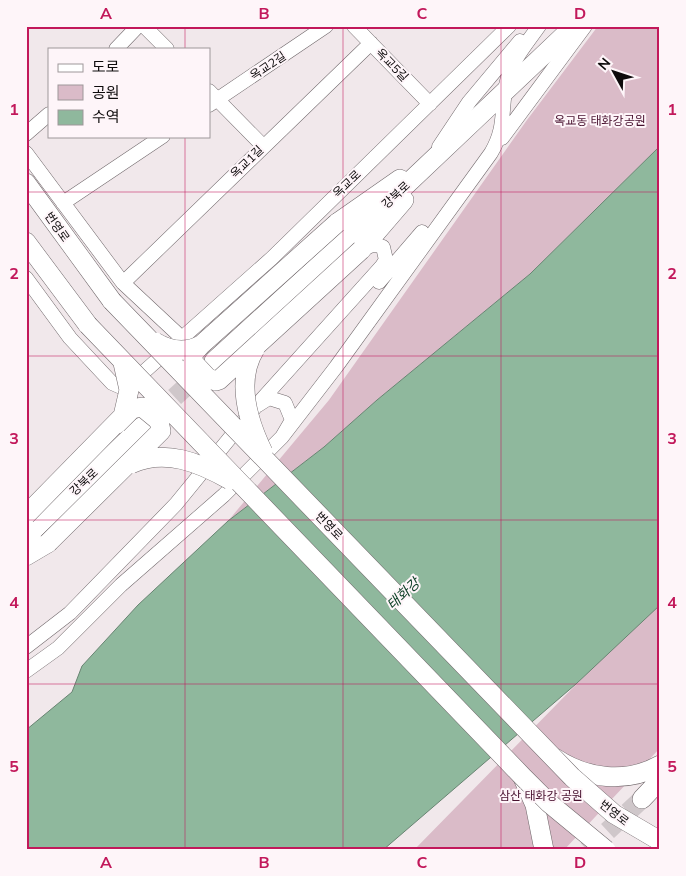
<svg xmlns="http://www.w3.org/2000/svg" width="686" height="876" viewBox="0 0 686 876" font-family="Mulish,'Noto Sans KR',sans-serif">
<style>
.green{fill:#dabbc8}
.water{fill:#8fb89d;stroke:#688472}
.lines{fill:none;stroke-linecap:round;stroke-linejoin:round}
.secondary-tunnel{stroke:#cfc7ca;stroke-width:19;stroke-dasharray:19 9;stroke-linecap:butt}
.street-casing{stroke:#71696c;stroke-width:15}
.secondary-casing{stroke:#71696c;stroke-width:20}
.street{stroke:#fff;stroke-width:14}
.secondary{stroke:#fff;stroke-width:19}
.secondary-bridge-casing{stroke:#71696c;stroke-width:20;stroke-linecap:butt}
.secondary-bridge{stroke:#fff;stroke-width:19}
.grid{fill:none;stroke:#c2185b;stroke-width:1;stroke-opacity:0.55}
.labels{text-anchor:middle;stroke-width:4;stroke-linejoin:round;paint-order:stroke}
.street-label{font-size:12px;fill:#0e0b0c;stroke:#fef5f9}
.park-label{font-size:12px;fill:#48112f;stroke:#fef5f9}
.water-label{font-size:14px;font-style:italic;fill:#0f4228;stroke:#fef5f9}
.neatline{fill:none;stroke:#c2185b;stroke-width:2}
.grid-label{font-size:16px;text-anchor:middle;font-weight:bold;fill:#c2185b}
</style>
<rect width="100%" height="100%" fill="#f1e8eb"/>
<!-- green -->
<path class="green" d="M598 26H660V146L530 274 377 400 324 447 228 521 329 400 527 120Z
M660 599V748L564 850H414Z"/>
<!-- water -->
<path class="water" d="M660 146V605L576 684 383 850H26V730L72 692 82 666 138 605 228 521 324 447 377 400 530 274Z"/>
<g class="lines">
<!-- secondary-tunnel -->
<path class="secondary-tunnel" d="M154 416 202 372
M587 850 642 799"/>
<!-- street casing -->
<g class="street-casing">
<path id="street" d="M144 26 167 49
M354 26 430 104
M116 49 138 26
M209 91 263 146
M209 105 326 26
M26 134 49 114
M502 138 585 26
M439 147 469 102 520 41
M26 153 123 283 183 339
M63 203 163 136
M26 278 70 338 112 383 121 387 128 386 272 258 509 26
M379 282 422 232
M123 283 371 43
M282 437 336 367 491 153C507 126 500 109 507 81 512 60 527 43 539 26
M26 647 70 613 176 504 256 406 382 266 386 260 383 247C375 243 369 246 361 250
M26 671 58 648 121 585 224 495 282 437 292 420 285 403 269 398 258 405"/>
</g>
<!-- secondary casing -->
<g class="secondary-casing">
<path id="secondary" d="M26 183 112 301
M337 223 400 179
M26 242 88 325
M361 250 404 200
M214 361 386 204 574 26
M26 537 141 427
M26 556 48 543
M555 758C587 779 626 784 660 765
M523 778 535 805 544 850
M642 799 660 780"/>
</g>
<!-- street -->
<use href="#street" class="street"/>
<!-- secondary -->
<use href="#secondary" class="secondary"/>
<!-- secondary-bridge casing -->
<g class="secondary-bridge-casing">
<path id="secondary-bridge" d="M112 301 572 777 614 814 660 841
M88 325 523 777 549 803 606 850
M155 342C170 351 186 353 201 345L337 223
M201 345 193 354V362L208 378 216 381 219 380 361 250
M255 349C235 381 248 421 263 452
M131 464C165 448 200 463 230 480
M26 515 123 416 129 390 123 363
M48 543 161 431 159 421 142 407 132 409 117 424"/>
</g>
<!-- secondary-bridge -->
<use href="#secondary-bridge" class="secondary-bridge"/>
</g>
<!-- grid -->
<path class="grid" d="M185 26V49M343 26V850M501 26V850M185 136V850M26 192H660M26 356H660M26 520H660M26 684H660"/>
<g class="labels">
<!-- street labels -->
<g class="street-label">
<text transform="translate(392 65) rotate(46)" y="4">옥교5길</text>
<text transform="translate(268 66) rotate(-34)" y="4">옥교2길</text>
<text transform="translate(247 162) rotate(-44)" y="4">옥교1길</text>
<text transform="translate(347 184) rotate(-44)" y="4">옥교로</text>
<text transform="translate(396 195) rotate(-43)" y="4">강북로</text>
<text transform="translate(57 227) rotate(55)" y="4">번영로</text>
<text transform="translate(84 482) rotate(-43)" y="4">강북로</text>
<text transform="translate(329 526) rotate(46)" y="4">번영로</text>
<text transform="translate(614 813) rotate(38)" y="4">번영로</text>
</g>
<!-- park labels -->
<g class="park-label">
<text x="600" y="125">옥교동 태화강공원</text>
<text x="541" y="800">삼산 태화강 공원</text>
</g>
<!-- water labels -->
<g class="water-label">
<text transform="translate(403 594) rotate(-43)" y="5">태화강</text>
</g>
</g>
<!-- border -->
<rect width="686" height="876" fill="none" stroke="#fef5f9" stroke-width="55"/>
<!-- legend -->
<rect x="48" y="48" width="162" height="90" fill="#fef5f9" stroke="#9e979a"/>
<rect x="58" y="64" width="25" height="8" fill="#ffffff" stroke="#9e979a"/>
<text x="92" y="72" font-size="15" fill="#0e0b0c">도로</text>
<rect x="58" y="85" width="25" height="15" fill="#dabbc8" stroke="#9e979a"/>
<text x="92" y="98" font-size="15" fill="#0e0b0c">공원</text>
<rect x="58" y="110" width="25" height="15" fill="#8fb89d" stroke="#9e979a"/>
<text x="92" y="122" font-size="15" fill="#0e0b0c">수역</text>
<!-- north arrow -->
<g transform="translate(614 72) rotate(310)" stroke="#fef5f9" stroke-width="4" paint-order="stroke">
<path d="M0-4L9 19L0 12L-9 19Z" fill="#0e0b0c"/>
<text y="-8" font-size="14" font-weight="bold" text-anchor="middle" fill="#0e0b0c">N</text>
</g>
<rect x="28" y="28" width="630" height="820" class="neatline"/>
<g class="grid-label">
<text x="106" y="19">A</text>
<text x="264" y="19">B</text>
<text x="422" y="19">C</text>
<text x="580" y="19">D</text>
<text x="14" y="115">1</text>
<text x="672" y="115">1</text>
<text x="14" y="279">2</text>
<text x="672" y="279">2</text>
<text x="14" y="444">3</text>
<text x="672" y="444">3</text>
<text x="14" y="608">4</text>
<text x="672" y="608">4</text>
<text x="14" y="772">5</text>
<text x="672" y="772">5</text>
<text x="106" y="868">A</text>
<text x="264" y="868">B</text>
<text x="422" y="868">C</text>
<text x="580" y="868">D</text>
</g>
</svg>
